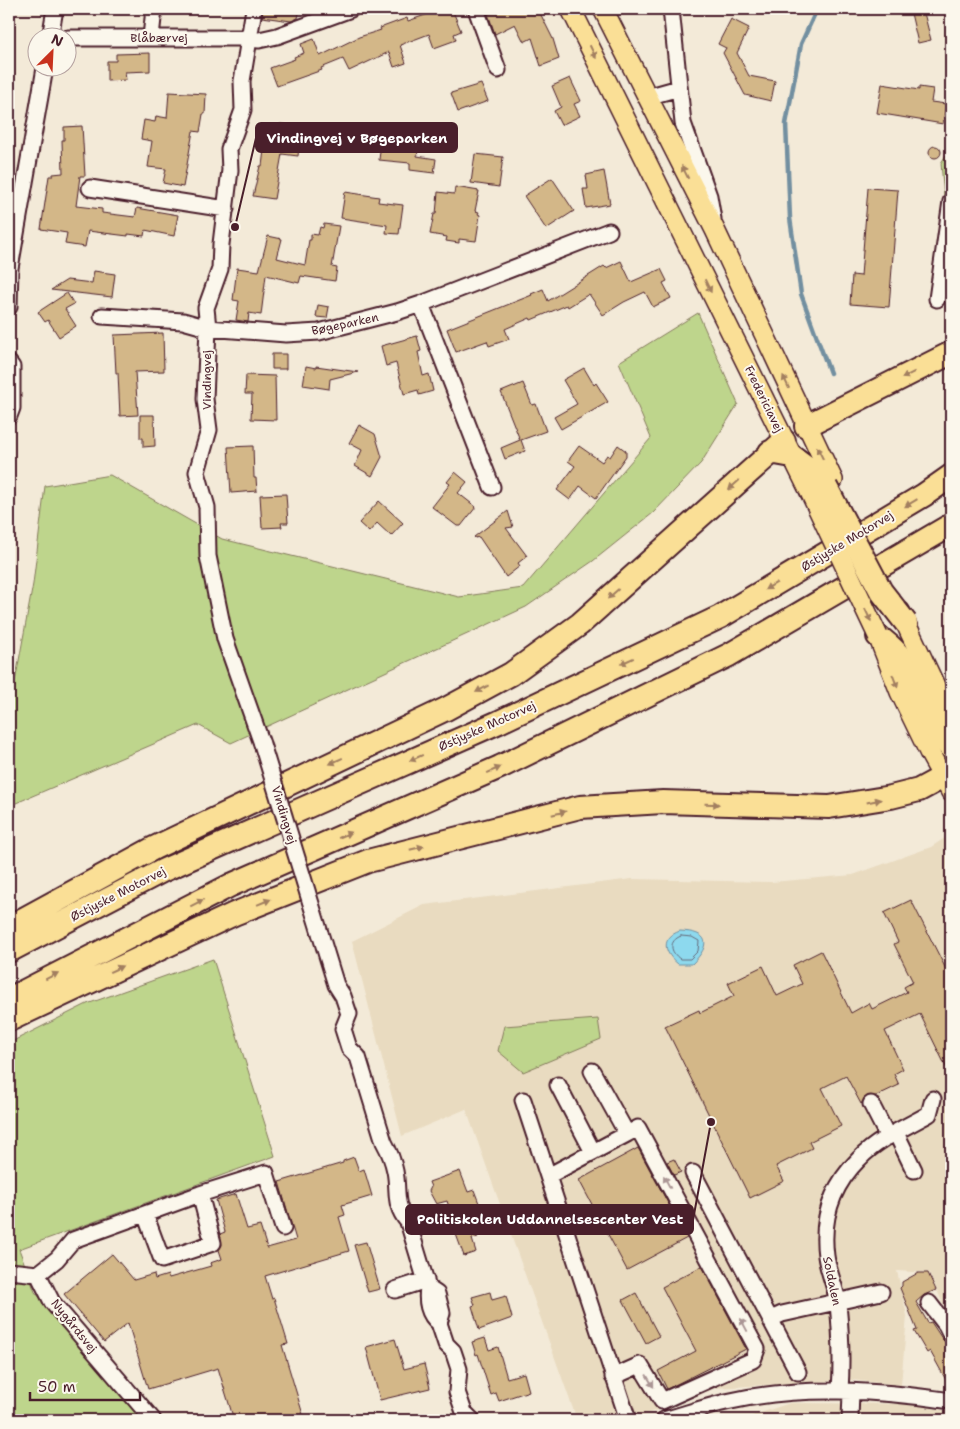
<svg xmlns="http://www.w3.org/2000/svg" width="960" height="1429" viewBox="0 0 960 1429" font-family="'Shantell Sans',sans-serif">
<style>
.built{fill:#e9dbc0}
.green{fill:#bed58c;stroke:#847a5c}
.water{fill:#8dd9ee;stroke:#728fa0}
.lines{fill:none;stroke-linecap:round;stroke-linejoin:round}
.shore{stroke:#656979;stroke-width:1}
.stream{stroke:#728fa0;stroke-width:4.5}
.building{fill:#d3b788;stroke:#4a1f2b}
.minor-casing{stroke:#4a1f2b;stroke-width:19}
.major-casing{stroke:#4a1f2b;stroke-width:22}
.highway-casing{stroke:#4a1f2b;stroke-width:26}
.minor{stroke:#fbf7ec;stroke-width:15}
.major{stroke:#fadf96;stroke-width:19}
.highway{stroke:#fadf96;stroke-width:22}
.minor-bridge-casing{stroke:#4a1f2b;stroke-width:19;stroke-linecap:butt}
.major-bridge-casing{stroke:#4a1f2b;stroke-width:22;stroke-linecap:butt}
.highway-bridge-casing{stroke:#4a1f2b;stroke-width:26;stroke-linecap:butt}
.minor-bridge{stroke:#fbf7ec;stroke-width:15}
.major-bridge{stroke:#fadf96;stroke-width:19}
.highway-bridge{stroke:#fadf96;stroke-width:22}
.oneway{fill:#a27f60}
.oneway2{fill:#ab9695}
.labels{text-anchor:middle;stroke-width:4;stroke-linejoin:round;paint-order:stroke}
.street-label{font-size:12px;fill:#4a1f2b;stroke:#fbf7ec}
.leader{fill:none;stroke:#4a1f2b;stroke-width:2}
.callout-dot{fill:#4a1f2b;stroke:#fbf7ec;stroke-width:2}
.callout{fill:#4a1f2b;stroke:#4a1f2b;stroke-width:2}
.callout-label{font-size:14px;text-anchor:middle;font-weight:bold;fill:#fff}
</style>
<rect width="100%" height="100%" fill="#f3ead8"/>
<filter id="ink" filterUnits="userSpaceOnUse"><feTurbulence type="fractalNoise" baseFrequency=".02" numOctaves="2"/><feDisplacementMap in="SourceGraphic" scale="10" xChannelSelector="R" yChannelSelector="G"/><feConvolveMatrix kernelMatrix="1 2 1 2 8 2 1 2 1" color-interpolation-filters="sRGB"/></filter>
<g filter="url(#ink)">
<!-- built -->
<path class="built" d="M951 834V1321L929 1273 897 1271 907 1316 901 1385 851 1380 715 1388 630 1420H577L466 1109 402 1136 352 941 424 905 632 879 772 882 853 875 931 847Z
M790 1403 911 1404 951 1412V1420H740Z"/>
<!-- green -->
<path class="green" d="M951 147V275L941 163Z
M698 313 738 404 701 463 653 513 593 561 526 607 231 743 198 725 9 806V695L16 677 33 584 45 486 110 475 222 539 459 597 523 588 651 438 619 362Z
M213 959 275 1156 19 1249 35 1292 142 1420H9V1043L87 1004Z
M598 1019 601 1039 523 1072 498 1051 504 1026Z"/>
<!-- water -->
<path class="water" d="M680 931C709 932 712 944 692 964H678C664 953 660 938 680 931Z"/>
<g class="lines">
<!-- shore -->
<path class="shore" d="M681 936 692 937 699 941 698 951 690 959H680C670 952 668 941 681 936Z"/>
<!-- stream -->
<path class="stream" d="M817 9 801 44 786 124 790 218 801 294 830 373"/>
</g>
<!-- building -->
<path class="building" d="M263 9H300L298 18 291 21 262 17Z
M436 9H452L461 31 454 34 456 40 434 48 429 34 400 45 406 63 394 67 389 52 349 71 343 59 321 68 322 70 277 86 270 68 295 59 294 57 304 53 301 44 314 39 320 56 359 37 381 30 380 28 407 18 408 21 437 11Z
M499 9H538L553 39 559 59 541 66 532 38 524 42 515 24 495 34 488 14Z
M910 9H923L931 40 918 43Z
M731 19 749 28 737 53 749 76 775 81 771 101 745 95 723 53 726 48 718 44Z
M150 53V71L125 72 126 80 107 81V61H116V54Z
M570 78 581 101 574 104 580 116 561 125 554 111 561 107 552 86Z
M481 84 488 101 458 112 451 93Z
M882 84 919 90V87L933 89 931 102 946 104 943 124 877 113Z
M169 92 206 94 205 114H203L200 132 193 131 183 187 163 183 166 169 148 167 152 141 141 139 144 120 155 122 156 116 167 118Z
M280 124 301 126 298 156 282 154 274 199 253 196 260 166H262L265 142 278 144Z
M82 126 85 176H80L76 206 102 209V213L135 217 137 208 178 215 174 236 145 230 144 236 128 234V236L88 231 85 247 65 244 67 233 41 229 49 176H53V174L63 173 62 140H64V127Z
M386 134 415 138 414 146H419L417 156 436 159 434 173 410 170V163L379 160 381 142 385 143Z
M929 152a6 6 0 1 1 12 0a6 6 0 1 1-12 0Z
M475 154 503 157 499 187 471 183Z
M604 171 610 204 586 208 583 189H588L586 175Z
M552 178 574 211 546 229 524 196Z
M455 187 479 191 475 211 479 212 478 214 480 215 476 241 459 239V243L446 241 447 237 430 234 434 214H436L438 192 454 194Z
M868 188 898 190 889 307 850 304 852 275 861 276Z
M345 192 379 197 378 202 403 205 399 234 386 233 387 225 341 218Z
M324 224 339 226 332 267 337 268 335 281 301 276 299 283 266 275 261 315 249 313 248 322 236 320 239 301 233 300 237 268 259 271 268 236 282 239 277 258 305 265 309 240H311V234L318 235 320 227 323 228Z
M621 261 631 282 661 269 667 281 663 283 671 298 653 307 645 292 624 302 603 315 589 294 568 307 567 305 531 320 530 318 505 329 509 339 489 346 487 341 456 352 447 329 532 295 531 294 543 289 548 301 604 266 606 268Z
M94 271 115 274 112 297 51 290 67 280 92 283Z
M67 293 74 304 65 309 76 326 59 337 48 320 45 322 38 312Z
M318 305 329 307 327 318 316 317Z
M163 333 164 371 135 372 138 415 120 416 118 373H116L114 335Z
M417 336 421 351 418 352 423 376 429 374 433 391 419 395 418 390 404 394 396 363 386 366 381 346Z
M272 354H286V369H272Z
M306 366 316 368V366L358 372 330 379 329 389 303 385Z
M584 368 594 385 596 383 608 402 561 429 554 417 577 404 563 380Z
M246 375 275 376 276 420 251 419 252 394H245Z
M523 383 532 405 536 404 546 431 521 440 525 451 505 459 501 448 520 440 501 392Z
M140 415H154L155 446 143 447V438H140Z
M359 425 375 434 382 457 372 476 355 466 362 450 349 443Z
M618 445 626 451V456L596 498 580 486 570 500 557 490 575 466 568 461 579 446 602 462 607 455 610 457Z
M253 446 254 478H256L257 491 231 493 228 447Z
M455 472 467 482 458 493 476 507 461 526H457L432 507 450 484 447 482Z
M286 494 288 523H281L282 527 262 528 260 495Z
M379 501 403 523 391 536 377 523 369 532 359 523Z
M508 511 513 527 506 528 527 556 518 563 520 566 506 577 479 537 475 538 474 537Z
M911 900 951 979V1077L920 1014 885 1031 903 1069 894 1074 899 1085 876 1096H867L861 1104 846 1076 822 1088 841 1126 809 1142 812 1148 776 1166 784 1181 750 1198 665 1026 699 1010 700 1013 734 996 728 983 763 966 777 996 802 984 793 965 821 951 851 1013 869 1003 872 1009 907 992 904 987 913 982 894 944 898 942 884 913Z
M638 1148 687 1238 627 1270 579 1180Z
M354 1157 359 1171 364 1169 372 1196 342 1205 345 1215 339 1217 349 1251 265 1276 272 1299 274 1298 288 1344 282 1345 304 1418 298 1420H234L218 1368 148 1389 128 1323 104 1342 64 1294 112 1254 134 1280 154 1274 155 1279 168 1275 169 1278 211 1266 210 1263 222 1259 219 1250 222 1245 220 1234 225 1232 216 1200 236 1194 247 1229 260 1226 267 1248 296 1240 279 1182 343 1163V1161Z
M674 1159 681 1172 674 1175 667 1162Z
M460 1171 468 1192 474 1190 485 1219 473 1224 478 1237 472 1239 476 1252 464 1256 453 1226 455 1225 447 1201 436 1204 429 1191 431 1187 429 1182Z
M366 1242 380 1289 368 1292 354 1245Z
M702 1266 746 1349 667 1389 658 1371 696 1351 662 1287Z
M918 1273H928L936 1290 924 1295 916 1302 928 1323 931 1322 943 1340 951 1347V1389L930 1351 927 1353 914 1331 917 1330 900 1288 902 1286V1282Z
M490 1292 492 1300 506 1296 512 1318 479 1330 472 1306 475 1305 472 1297Z
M636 1293 659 1336 646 1343 623 1300Z
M485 1338 489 1350 498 1347 507 1378 524 1373 529 1391 499 1401 496 1393 491 1395 478 1354 476 1355 472 1342Z
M395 1339 404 1369 424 1364 430 1388 380 1400 366 1347Z"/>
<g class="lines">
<!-- minor casing -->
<g class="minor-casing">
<path id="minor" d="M254 9 242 81 243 110 229 149 230 170 221 244 220 269 206 308 208 328 205 399 209 430 197 472 207 507 208 556 225 639 262 744
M476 9 498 70
M671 9 683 123 709 196 713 219
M151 37 154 9
M50 38 55 9
M68 38H239L259 40 277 36 351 9
M647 97 679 88
M90 188 226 209
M937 299 951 201
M421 304 492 487
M9 307 10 268 45 68
M102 316 183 321 208 328 286 334 319 332 397 312 421 304 609 231
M9 363 12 367V408L9 416
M320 933 336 985 343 996 349 1014 343 1029 349 1048 358 1057 384 1142C389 1151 393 1161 395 1171 399 1191 393 1205 408 1222L428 1288 437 1294 442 1313 439 1323 446 1344 453 1351 459 1369 457 1392 464 1412 472 1420
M558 1085 593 1152
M523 1100 628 1420
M871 1104 888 1137
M896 1133 914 1170
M693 1173 798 1372
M548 1176 627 1134 592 1071
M145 1214 162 1260 213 1243 200 1194
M9 1271 38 1274 52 1302 153 1420
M38 1274 57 1259 73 1240 200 1194 266 1173 283 1228
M428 1288C426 1301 428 1315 439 1323
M395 1290 426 1280
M929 1303 946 1325 951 1335
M771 1319 782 1314 881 1292
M613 1377 640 1365 662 1401 753 1360 757 1349 638 1128 627 1134
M840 1391C842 1361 841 1333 838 1304 836 1287 828 1272 826 1256 821 1218 832 1186 859 1159 878 1139 906 1127 929 1114L933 1099
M664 1420C685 1414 705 1407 726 1402 800 1385 878 1390 951 1401
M850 1420 851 1392"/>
</g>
<!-- major casing -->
<g class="major-casing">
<path id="major" d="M571 9 810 492
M603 9 715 230 833 480
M900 611 951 720
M878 636 900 692 930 754 951 792"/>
</g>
<!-- highway casing -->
<g class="highway-casing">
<path id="highway" d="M806 426 951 353
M770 452 792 456 819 476 826 487
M878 636C885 642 895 649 900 657 918 687 925 724 951 748
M9 927 154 848 446 709 511 674 580 624 784 441
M9 951 164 870 499 722 720 617 924 495 951 476
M9 999 231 885 500 767 729 655 951 525
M9 1020 234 914 368 861 580 807 663 802 829 807 891 797 919 790 943 777"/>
</g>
<!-- minor -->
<use href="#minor" class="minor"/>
<!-- major -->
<use href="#major" class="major"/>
<!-- highway -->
<use href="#highway" class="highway"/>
<!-- minor-bridge casing -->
<g class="minor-bridge-casing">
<path id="minor-bridge" d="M262 744 320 933"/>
</g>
<!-- major-bridge casing -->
<g class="major-bridge-casing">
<path id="major-bridge" d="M810 492 878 636"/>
</g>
<!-- highway-bridge casing -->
<g class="highway-bridge-casing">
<path id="highway-bridge" d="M826 487 881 591 906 623"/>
</g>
<!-- minor-bridge -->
<use href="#minor-bridge" class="minor-bridge"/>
<!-- major-bridge -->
<use href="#major-bridge" class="major-bridge"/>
<!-- highway-bridge -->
<use href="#highway-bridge" class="highway-bridge"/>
</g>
<!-- one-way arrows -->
<defs><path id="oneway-solid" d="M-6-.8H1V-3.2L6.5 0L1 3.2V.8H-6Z" transform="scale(1.25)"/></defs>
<g class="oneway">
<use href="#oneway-solid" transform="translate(593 52) rotate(64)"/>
<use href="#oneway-solid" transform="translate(685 172) rotate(-117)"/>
<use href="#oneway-solid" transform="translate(708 286) rotate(64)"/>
<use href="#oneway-solid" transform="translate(908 375) rotate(153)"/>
<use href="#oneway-solid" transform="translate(786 382) rotate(-115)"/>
<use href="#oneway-solid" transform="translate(820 453) rotate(-117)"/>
<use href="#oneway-solid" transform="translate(734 485) rotate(138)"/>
<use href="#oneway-solid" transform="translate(911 503) rotate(149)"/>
<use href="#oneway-solid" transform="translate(771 586) rotate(149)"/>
<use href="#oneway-solid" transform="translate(613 594) rotate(138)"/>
<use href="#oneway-solid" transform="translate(868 615) rotate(65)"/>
<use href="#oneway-solid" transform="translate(627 661) rotate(155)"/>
<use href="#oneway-solid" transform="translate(895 681) rotate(69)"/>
<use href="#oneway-solid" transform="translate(482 689) rotate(152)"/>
<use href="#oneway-solid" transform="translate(416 758) rotate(156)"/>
<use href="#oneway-solid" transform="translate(336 761) rotate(155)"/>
<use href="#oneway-solid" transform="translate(494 770) rotate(-24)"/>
<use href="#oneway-solid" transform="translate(874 801) rotate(-12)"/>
<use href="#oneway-solid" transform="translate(712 804) rotate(2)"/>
<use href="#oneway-solid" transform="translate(559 813) rotate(-14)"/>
<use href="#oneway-solid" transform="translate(345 835) rotate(-24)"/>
<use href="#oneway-solid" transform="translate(417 848) rotate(-14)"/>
<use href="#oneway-solid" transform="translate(264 902) rotate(-22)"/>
<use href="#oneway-solid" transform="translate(197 903) rotate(-27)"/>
<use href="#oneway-solid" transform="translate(116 969) rotate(-25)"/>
<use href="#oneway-solid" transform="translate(52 976) rotate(-27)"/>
</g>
<g class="oneway2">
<use href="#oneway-solid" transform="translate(667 1182) rotate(-118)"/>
<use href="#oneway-solid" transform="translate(744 1325) rotate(-118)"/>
<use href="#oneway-solid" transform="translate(650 1381) rotate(59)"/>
</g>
</g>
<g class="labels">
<!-- street labels -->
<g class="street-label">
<text x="159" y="42">Blåbærvej</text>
<text transform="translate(345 324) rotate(-12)" y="4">Bøgeparken</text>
<text transform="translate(207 380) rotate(-90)" y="4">Vindingvej</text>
<text transform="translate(764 399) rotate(64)" y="4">Fredericiavej</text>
<text transform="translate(847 541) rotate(-31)" y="4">Østjyske Motorvej</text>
<text transform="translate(487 726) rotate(-24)" y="4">Østjyske Motorvej</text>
<text transform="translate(284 815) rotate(73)" y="4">Vindingvej</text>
<text transform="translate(118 894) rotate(-27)" y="4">Østjyske Motorvej</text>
<text transform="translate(832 1281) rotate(78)" y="4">Soldalen</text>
<text transform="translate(74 1326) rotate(51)" y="4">Nygårdsvej</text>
</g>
</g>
<!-- callouts -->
<path class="leader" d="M235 227L256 138M711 1122L693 1220"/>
<g class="callout-dot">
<circle cx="235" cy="227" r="5"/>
<circle cx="711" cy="1122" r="5"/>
</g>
<g class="callout">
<rect x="256" y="123" width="201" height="29" rx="5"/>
<rect x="406" y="1205" width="287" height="29" rx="5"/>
</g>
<g class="callout-label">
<text x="357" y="143">Vindingvej v Bøgeparken</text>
<text x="550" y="1224">Politiskolen Uddannelsescenter Vest</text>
</g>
<!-- margin -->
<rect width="960" height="1429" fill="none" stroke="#fbf7ec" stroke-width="30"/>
<rect x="15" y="15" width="930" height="1399" fill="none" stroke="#4a1f2b" stroke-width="2" filter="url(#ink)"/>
<!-- north arrow -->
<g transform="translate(52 52) rotate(24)"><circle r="24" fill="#fbf7ec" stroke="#b4a19f"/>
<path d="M0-4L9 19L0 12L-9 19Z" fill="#c8321e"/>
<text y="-8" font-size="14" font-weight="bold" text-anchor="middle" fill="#4a1f2b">N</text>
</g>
<!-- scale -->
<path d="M30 1392v8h110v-8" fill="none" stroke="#4a1f2b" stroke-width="2.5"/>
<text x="38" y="1392" font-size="15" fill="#4a1f2b" stroke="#fbf7ec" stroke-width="4" paint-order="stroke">50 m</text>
</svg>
